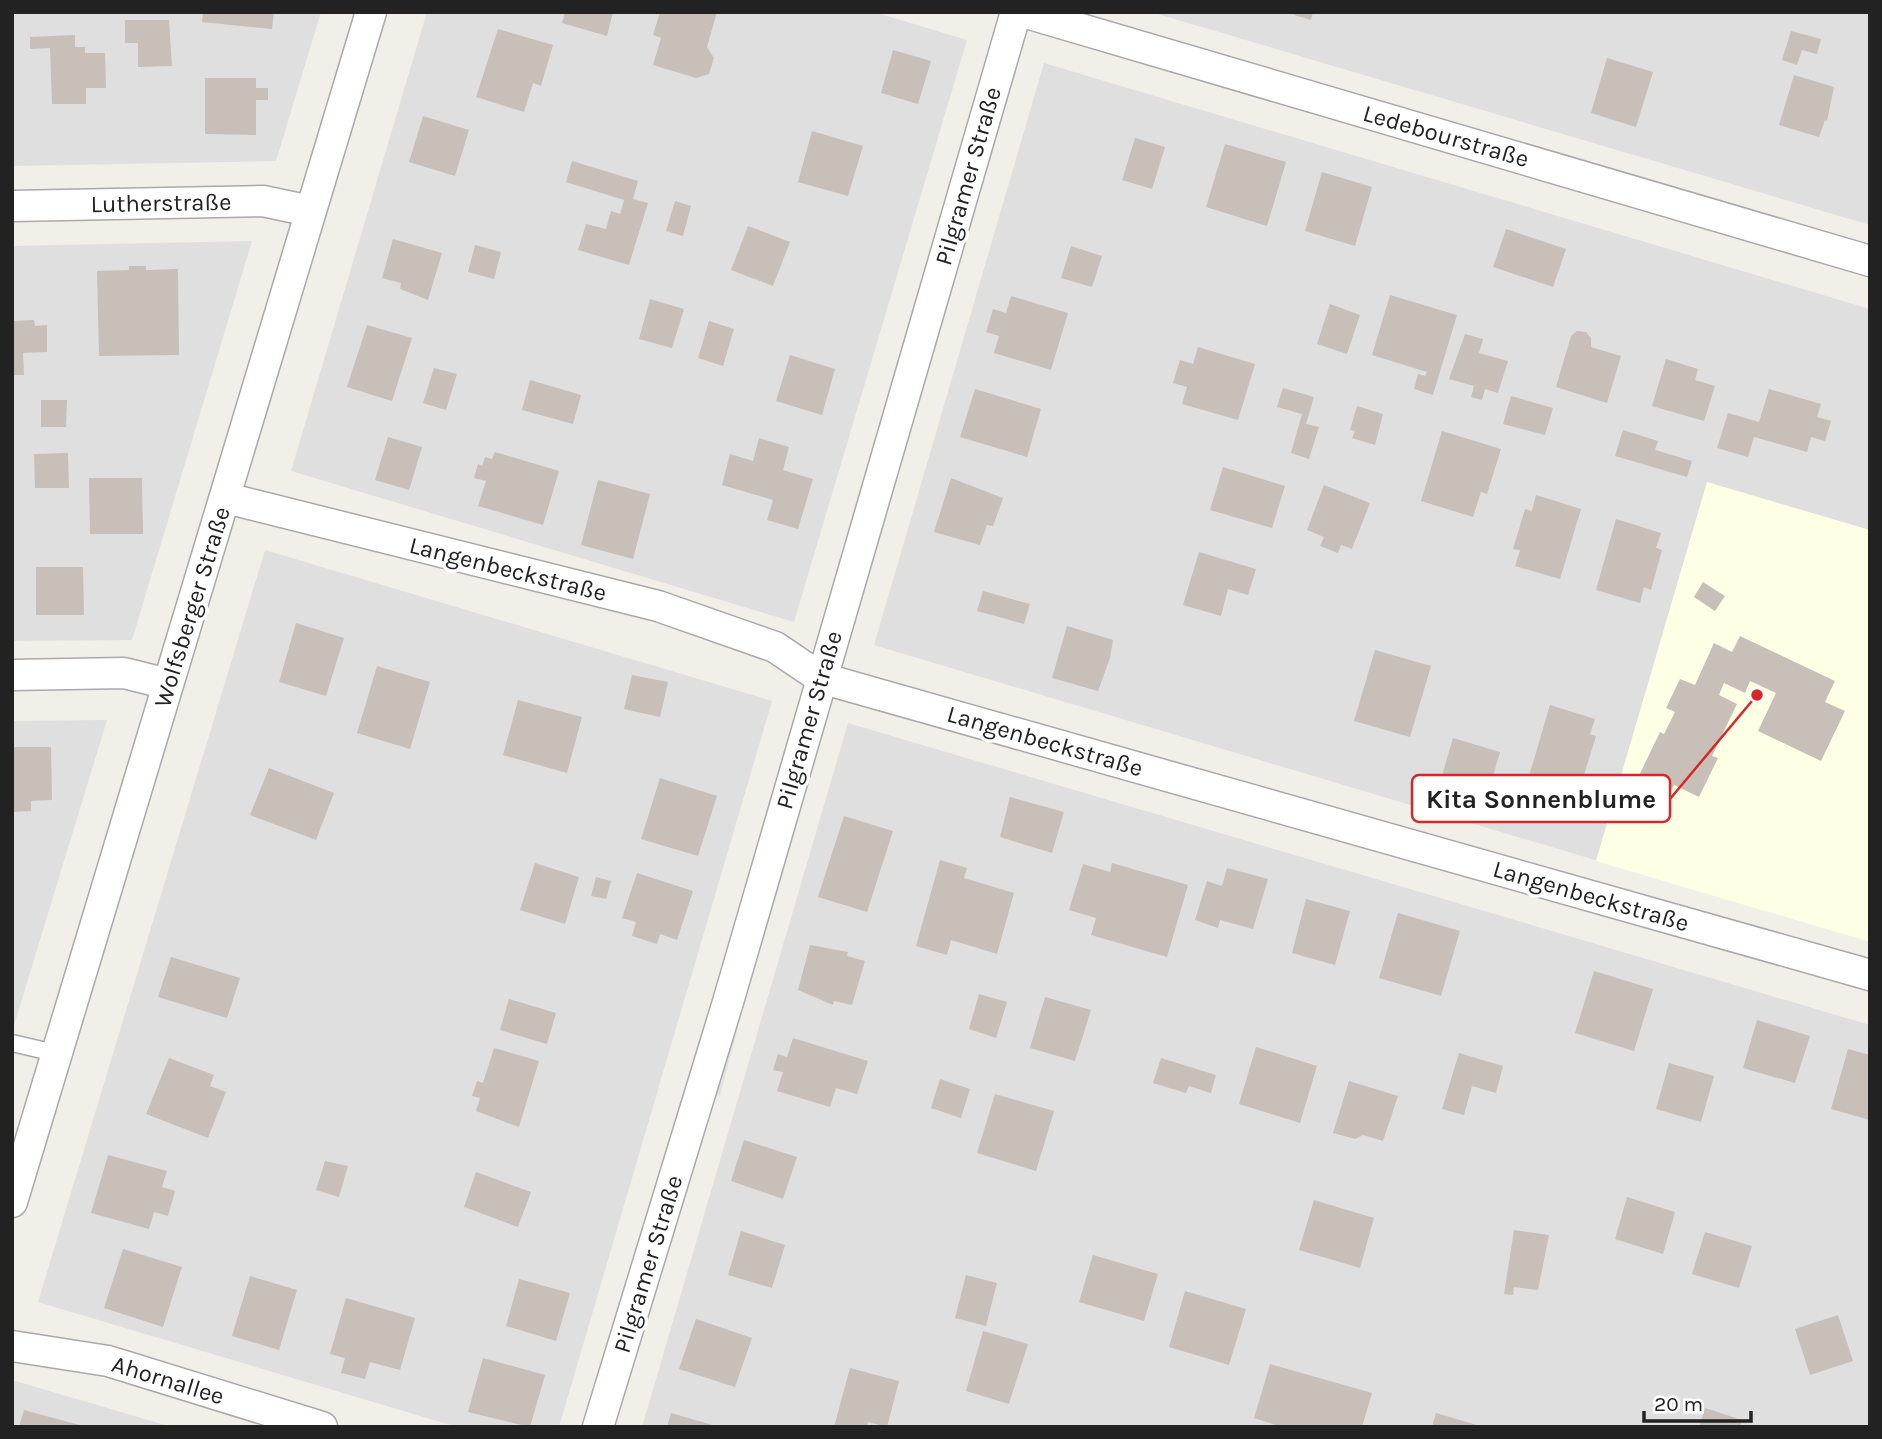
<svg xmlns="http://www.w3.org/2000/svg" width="1882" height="1439" viewBox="0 0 1882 1439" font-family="Karla,sans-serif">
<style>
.residential{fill:#e0dfdf}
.education{fill:#ffffe5}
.parking{fill:#e2e2e2}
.building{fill:#c7bfb8}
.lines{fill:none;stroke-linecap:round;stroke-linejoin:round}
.service-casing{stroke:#a9a9a9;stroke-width:19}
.minor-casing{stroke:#a9a9a9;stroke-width:33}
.service{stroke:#fff;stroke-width:16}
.minor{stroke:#fff;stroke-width:30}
.labels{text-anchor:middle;stroke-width:7;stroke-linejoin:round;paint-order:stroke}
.street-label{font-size:24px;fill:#222;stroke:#fff}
.leader{fill:none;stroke:#d62828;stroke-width:2.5}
.callout-dot{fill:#d62828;stroke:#fff;stroke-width:2.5}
.callout{fill:#fff;stroke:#d62828;stroke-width:2.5}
.callout-label{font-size:26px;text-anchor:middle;font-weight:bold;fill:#222}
</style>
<rect width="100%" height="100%" fill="#f2efe9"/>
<!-- residential -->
<path class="residential" d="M12 12H321L276 161 12 166Z
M427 12H874L967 40 794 622 291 471Z
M1151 12H1870V225Z
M1044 63 1870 309V942L874 645Z
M252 241 132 640 12 641V246Z
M265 550 772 701 559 1427H457L38 1302Z
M107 720 12 1032V721Z
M848 723 1870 1025V1427H642Z
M12 1380 172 1427H12Z"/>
<!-- education -->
<path class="education" d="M1707 482 1870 530V942L1596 861Z"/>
<!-- parking -->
<path class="parking" d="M727 1024 738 1027 720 1096 709 1094Z"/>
<!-- building -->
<path class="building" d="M203 12H274L272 29 202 22Z
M565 12H613L607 36 562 23Z
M660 12H717L707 47 714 58 709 74 696 78 653 65 661 38 653 35Z
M1295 12H1313L1311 20 1294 15Z
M125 20H169L172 66 138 67V43H125Z
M498 29 553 45 541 86 533 83 524 112 476 97Z
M1791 31 1821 39 1817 54 1802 50 1797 65 1782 60Z
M75 35V47H85V53H105L106 88H86V104H52L50 48 30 49V37Z
M893 50 931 61 918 104 881 93Z
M1607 58 1653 72 1636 127 1591 113Z
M1794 75 1834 87 1827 121 1825 120 1819 137 1779 125Z
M205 78H256V88H268V100H256V135L205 134Z
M423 116 469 130 455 176 409 162Z
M812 131 863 146 848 196 798 182Z
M1135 138 1165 147 1152 189 1122 180Z
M1225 144 1286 162 1267 226 1206 207Z
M572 161 638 181 633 199 648 203 629 265 578 250 586 224 606 229 611 211 620 214 624 200 566 182Z
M1322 172 1372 187 1355 246 1305 231Z
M675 201 691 206 683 236 666 231Z
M748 226 790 242 773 286 731 270Z
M1506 229 1566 249 1553 287 1493 267Z
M393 239 442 253 428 300 400 289 401 283 382 278Z
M475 245 501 252 494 279 468 272Z
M1071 246 1102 256 1092 287 1061 278Z
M129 266H146V270L178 269 179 355 99 356 97 271 129 270Z
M1390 295 1457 315 1433 395 1414 389 1418 374 1425 376 1427 372 1372 355Z
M1011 296 1068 313 1051 370 994 353 999 336 986 332 993 309 1006 313Z
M650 299 684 309 672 348 639 339Z
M1330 304 1360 315 1347 354 1317 344Z
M34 320 35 326 47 325V352L23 353 24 375H12V321Z
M709 321 734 329 723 366 698 358Z
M367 325 412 338 392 401 347 387Z
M1577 331 1586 332 1591 338V347L1621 356 1607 403 1556 387 1571 336Z
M1465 334 1483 339 1479 353 1508 361 1498 393 1485 389 1482 400 1471 397 1474 386 1449 379Z
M1198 347 1255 364 1238 420 1182 404 1187 387 1173 383 1180 360 1193 364Z
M790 355 835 369 822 415 776 401Z
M1666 359 1698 369 1695 380 1715 386 1704 421 1652 406Z
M434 368 457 374 446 410 423 403Z
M530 380 581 395 573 424 522 410Z
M1283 388 1314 397 1306 424 1319 427 1309 459 1291 453 1302 414 1277 407Z
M975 389 1041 409 1027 457 960 437Z
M1769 389 1821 404 1817 417 1831 421 1825 441 1811 437 1807 452 1754 437 1748 457 1717 448 1728 413 1759 422Z
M1511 396 1553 408 1545 435 1503 424Z
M41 400H67L66 427H41Z
M1357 406 1383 414 1375 445 1352 438 1355 431 1350 430Z
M1623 430 1658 441 1655 450 1692 461 1687 477 1615 456Z
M1442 431 1501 449 1487 494 1481 492 1473 517 1421 501Z
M388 437 422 447 409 490 375 480Z
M759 438 789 447 783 470 813 479 798 529 767 520 773 500 722 485 730 454 753 461Z
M495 452 559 471 543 525 478 506 486 481 474 478 478 464 482 466 485 457 492 459Z
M68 453 69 488H35L34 454Z
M1223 467 1285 486 1272 528 1210 510Z
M89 478H142L143 534H90Z
M951 478 1003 498 993 526 987 525 980 545 934 532Z
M598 480 650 494 633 559 581 545Z
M1324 485 1370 503 1352 549 1341 545 1338 553 1320 546 1324 537 1307 530Z
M1536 495 1581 509 1560 579 1515 566 1520 550 1513 549 1525 509 1532 511Z
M1616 519 1661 533 1656 548 1662 550 1651 590 1644 587 1640 603 1596 590Z
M1199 552 1256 569 1248 595 1228 589 1221 616 1183 605Z
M36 567H83L84 615H36Z
M1703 582 1725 596 1715 611 1694 597Z
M983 591 1030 604 1024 624 977 611Z
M296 623 344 638 326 696 279 682Z
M1067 626 1113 640 1110 658 1098 691 1052 678Z
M1740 636 1835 681 1825 702 1845 711 1821 761 1758 731 1776 693 1750 681 1745 693 1724 683 1719 695 1737 704 1712 756 1718 758 1699 797 1674 785 1667 799 1635 784 1660 732 1664 734 1675 712 1666 708 1680 679 1695 685 1714 643 1732 652Z
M1375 650 1431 666 1410 737 1354 721Z
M377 666 430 682 410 749 357 733Z
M632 675 668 682 660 717 624 709Z
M518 700 582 717 567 773 503 755Z
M1550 705 1595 719 1590 734 1596 736 1584 775 1578 774 1574 789 1529 776Z
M1453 738 1500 752 1486 800 1439 786Z
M12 747H51L52 800 31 801V811L12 812Z
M269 768 334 793 316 840 250 815Z
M660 778 717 796 698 856 641 839Z
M1010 797 1064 812 1052 853 1000 837Z
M844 816 893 831 867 912 818 897Z
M940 860 967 868 964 878 1014 893 997 954 951 940 947 955 916 946Z
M535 863 579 877 565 924 520 910Z
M1112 863 1188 885 1167 957 1091 935 1096 918 1069 910 1083 864 1110 872Z
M1227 868 1268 879 1253 929 1220 920 1218 928 1195 920 1207 881 1222 886Z
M637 873 693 891 677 940 660 934 657 944 632 936 636 922 622 918Z
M596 877 611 881 606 899 591 896Z
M1306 899 1350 911 1335 965 1292 953Z
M1398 913 1460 931 1441 996 1379 978Z
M810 945 848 952 847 956 865 961 852 1005 834 1001 833 1005 798 990Z
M171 957 240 978 227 1018 158 997Z
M1594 971 1653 989 1634 1051 1575 1033Z
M979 994 1007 1002 996 1038 969 1029Z
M1045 997 1091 1010 1075 1061 1030 1048Z
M509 999 556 1013 547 1044 500 1030Z
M1757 1020 1810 1036 1795 1083 1743 1068Z
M793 1038 868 1061 857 1094 836 1088 830 1107 777 1091 783 1072 773 1070 778 1054 787 1057Z
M1256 1047 1317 1066 1300 1123 1239 1104Z
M494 1048 539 1061 519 1127 476 1111 480 1098 472 1096 477 1081 483 1083Z
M1848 1049 1870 1055V1120L1831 1109Z
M1459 1053 1503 1066 1496 1093 1472 1086 1464 1115 1442 1109Z
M169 1058 214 1075 210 1086 226 1092 208 1138 146 1114Z
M1161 1058 1216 1075 1211 1093 1189 1086 1186 1093 1153 1083Z
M1669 1063 1714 1076 1701 1122 1656 1109Z
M940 1079 970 1089 961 1118 931 1108Z
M1349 1081 1398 1096 1383 1141 1363 1135 1355 1139 1333 1133Z
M995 1094 1054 1111 1036 1171 977 1153Z
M744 1140 797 1157 783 1199 731 1181Z
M108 1155 167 1171 162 1187 175 1191 168 1216 154 1212 149 1229 91 1213Z
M325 1161 348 1166 339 1197 316 1190Z
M476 1172 531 1192 518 1227 464 1207Z
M1627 1197 1675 1212 1663 1254 1615 1239Z
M1314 1200 1374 1218 1360 1268 1299 1250Z
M1514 1230 1549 1235 1538 1290 1514 1287 1513 1295 1504 1294Z
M741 1231 785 1245 772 1288 728 1275Z
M1705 1232 1752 1246 1739 1288 1692 1274Z
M123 1249 182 1267 163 1327 104 1308Z
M1093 1255 1158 1274 1144 1321 1079 1302Z
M966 1275 997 1283 986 1326 955 1318Z
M250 1276 297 1290 279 1350 232 1336Z
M519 1279 570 1293 556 1341 506 1326Z
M1185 1291 1246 1309 1229 1365 1169 1347Z
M346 1298 415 1318 400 1370 370 1362 365 1379 341 1373 345 1358 330 1354Z
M1838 1315 1853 1361 1810 1375 1795 1329Z
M696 1319 752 1338 735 1387 679 1369Z
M983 1331 1028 1344 1009 1404 966 1391Z
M483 1358 545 1375 530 1427 468 1412Z
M1270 1364 1372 1393 1362 1427H1282L1254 1418Z
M850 1368 899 1381 887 1427 868 1422 867 1427H834Z
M1705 1408 1742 1420 1740 1427H1699Z
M24 1410 83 1426V1427H19Z
M671 1413 716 1426V1427H667Z
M1436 1413 1480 1426V1427H1432Z"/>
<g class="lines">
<!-- service casing -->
<g class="service-casing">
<path id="service" d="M12 1043 55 1053"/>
</g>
<!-- minor casing -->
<g class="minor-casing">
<path id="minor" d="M1023 12 1870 261
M12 206 263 201 310 211
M226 498 658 606 775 647 821 678 1870 975
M12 675 124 673 168 684
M12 1202 371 12
M12 1346 108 1361 322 1427
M598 1427 728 1002 1016 12"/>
</g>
<!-- service -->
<use href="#service" class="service"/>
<!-- minor -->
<use href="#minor" class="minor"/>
</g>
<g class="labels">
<!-- street labels -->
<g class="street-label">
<text transform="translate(1446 136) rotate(16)" y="8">Ledebourstraße</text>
<text transform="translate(968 176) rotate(-74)" y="8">Pilgramer Straße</text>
<text transform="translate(161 203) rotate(-1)" y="8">Lutherstraße</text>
<text transform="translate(508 569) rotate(14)" y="8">Langenbeckstraße</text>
<text transform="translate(192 607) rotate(-73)" y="8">Wolfsberger Straße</text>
<text transform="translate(809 720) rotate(-74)" y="8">Pilgramer Straße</text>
<text transform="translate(1045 741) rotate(16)" y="8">Langenbeckstraße</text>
<text transform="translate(1591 896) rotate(16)" y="8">Langenbeckstraße</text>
<text transform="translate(648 1264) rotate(-73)" y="8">Pilgramer Straße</text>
<text transform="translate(168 1380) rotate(17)" y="8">Ahornallee</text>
</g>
</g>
<!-- callouts -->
<path class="leader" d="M1757 695L1670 799"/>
<circle class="callout-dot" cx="1757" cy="695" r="7"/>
<rect class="callout" x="1412" y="775" width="258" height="47" rx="7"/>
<g class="callout-label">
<text x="1541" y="808">Kita Sonnenblume</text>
</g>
<!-- border -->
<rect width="1882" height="1439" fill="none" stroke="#222222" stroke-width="28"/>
<!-- scale -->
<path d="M1644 1411v10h107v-10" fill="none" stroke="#222222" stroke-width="3.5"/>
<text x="1654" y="1411" font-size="21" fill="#222222" stroke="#ffffff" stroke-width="5" paint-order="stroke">20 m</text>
</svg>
